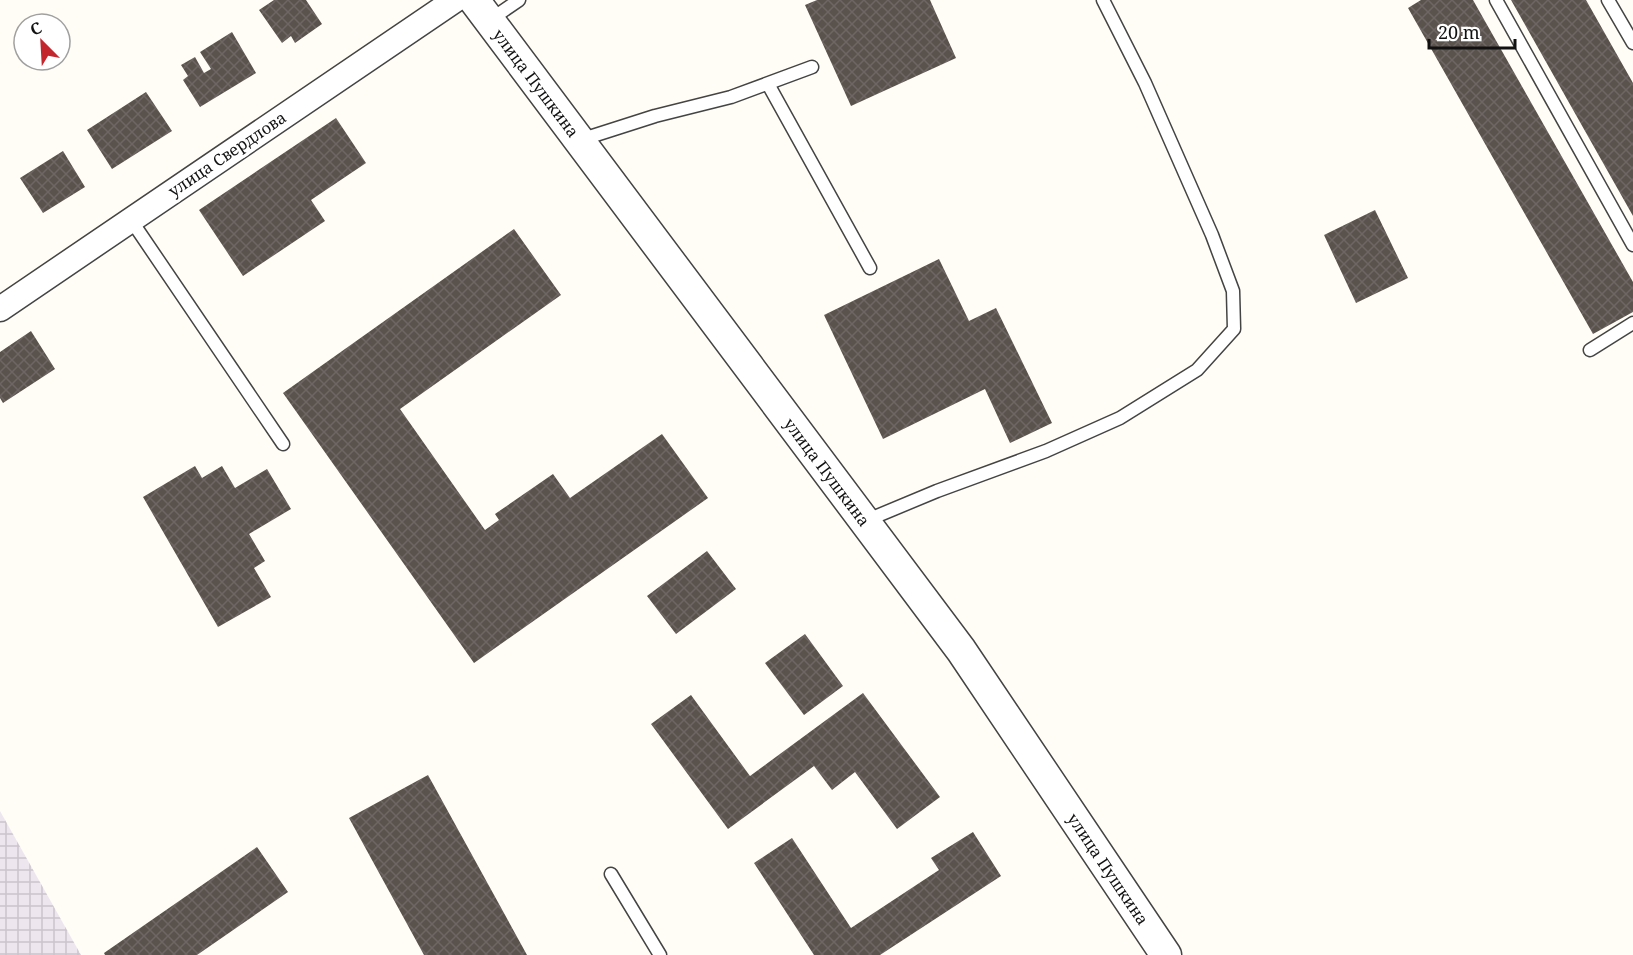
<svg xmlns="http://www.w3.org/2000/svg" width="1633" height="955" viewBox="0 0 1633 955" font-family="'Noto Serif',serif">
<style>
.industrial{fill:url(#industrial-grid)}
.building{fill:url(#building-cross-hatch)}
.lines{fill:none;stroke-linecap:round;stroke-linejoin:round}
.service-casing{stroke:#444;stroke-width:15}
.minor-casing{stroke:#444;stroke-width:27}
.tertiary-casing{stroke:#444;stroke-width:33}
.service{stroke:#fff;stroke-width:12}
.minor{stroke:#fff;stroke-width:24}
.tertiary{stroke:#fff;stroke-width:30}
.labels{text-anchor:middle;stroke-width:6;stroke-linejoin:round;paint-order:stroke}
.street-label{font-size:16px;fill:#111;stroke:#fff}
</style>
<defs>
<pattern id="industrial-grid" width="8" height="8" patternUnits="userSpaceOnUse" patternTransform="scale(1.5)"><rect width="8" height="8" fill="#eee6ef"/><path d="M0 4h8M4 0v8" fill="none" stroke="#cbc4cc"/></pattern>
<pattern id="building-cross-hatch" width="8" height="8" patternUnits="userSpaceOnUse" patternTransform="scale(1.5)"><rect width="8" height="8" fill="#5a524d"/><path d="M0 0l8 8M0 8l8-8" fill="none" stroke="#6d6662"/></pattern>
</defs>
<rect width="100%" height="100%" fill="#fffdf5"/>
<!-- industrial -->
<path class="industrial" d="M0 811 81 955H0Z"/>
<!-- building -->
<path class="building" d="M274 0H306L322 24 295 43 291 36 282 43 259 10Z
M817 0H930L956 58 851 106 805 5Z
M1421 0H1473L1633 282V312L1593 334 1408 8Z
M1511 0H1586L1633 83V216Z
M232 32 256 73 200 107 183 80 188 76 181 65 195 57 204 73 211 69 200 52Z
M146 92 172 131 112 169 87 130Z
M336 118 366 163 311 200 325 221 243 276 199 210Z
M63 151 85 187 43 213 20 178Z
M1375 210 1408 278 1356 303 1324 235Z
M514 229 561 295 400 409 485 530 499 520 495 514 553 474 570 498 662 434 708 498 474 663 283 393Z
M939 259 969 321 996 308 1052 423 1010 443 985 389 883 439 824 315Z
M31 331 55 369 3 403 0 398V352Z
M195 466 202 478 222 466 235 488 267 469 291 509 249 534 265 561 254 568 271 597 218 627 143 497Z
M707 551 736 589 676 634 647 596Z
M805 634 843 686 804 715 765 663Z
M863 693 940 797 897 829 855 772 832 790 814 766 728 829 651 724 691 695 750 776Z
M428 775 527 955H424L349 818Z
M973 832 1001 876 880 955H814L754 863 792 838 851 928 939 870 931 858Z
M257 847 288 892 197 955H105L104 953Z"/>
<g class="lines">
<!-- service casing -->
<g class="service-casing">
<path id="service" d="M1496 0 1633 245
M1608 0 1633 43
M490 20 519 0
M768 84 870 268
M580 140 655 116 731 97 812 67
M131 220 283 444
M1590 350 1633 323
M865 521 937 491 1046 451 1120 418 1197 370 1234 329 1233 291 1212 235 1145 83 1103 0
M611 874 660 955"/>
</g>
<!-- minor casing -->
<g class="minor-casing">
<path id="minor" d="M0 309 455 0"/>
</g>
<!-- tertiary casing -->
<g class="tertiary-casing">
<path id="tertiary" d="M474 0 961 650 1166 955"/>
</g>
<!-- service -->
<use href="#service" class="service"/>
<!-- minor -->
<use href="#minor" class="minor"/>
<!-- tertiary -->
<use href="#tertiary" class="tertiary"/>
</g>
<g class="labels">
<!-- street labels -->
<g class="street-label">
<text transform="translate(536 83) rotate(53)" y="6">улица Пушкина</text>
<text transform="translate(227 154) rotate(-34)" y="6">улица Свердлова</text>
<text transform="translate(827 472) rotate(53)" y="6">улица Пушкина</text>
<text transform="translate(1108 869) rotate(56)" y="6">улица Пушкина</text>
</g>
</g>
<!-- north arrow -->
<g transform="translate(42 42) rotate(336)"><circle r="28" fill="#ffffff" stroke="#a0a0a0" stroke-width="1.5"/>
<path d="M0-4.5L10 22L0 15L-10 22Z" fill="#c4262e"/>
<text y="-9" font-size="16" font-weight="bold" text-anchor="middle" fill="#111111">С</text>
</g>
<!-- scale -->
<path d="M1429 39v9h86v-9" fill="none" stroke="#111111" stroke-width="3"/>
<text x="1438" y="39" font-size="18" fill="#111111" stroke="#ffffff" stroke-width="4.5" paint-order="stroke">20 m</text>
</svg>
